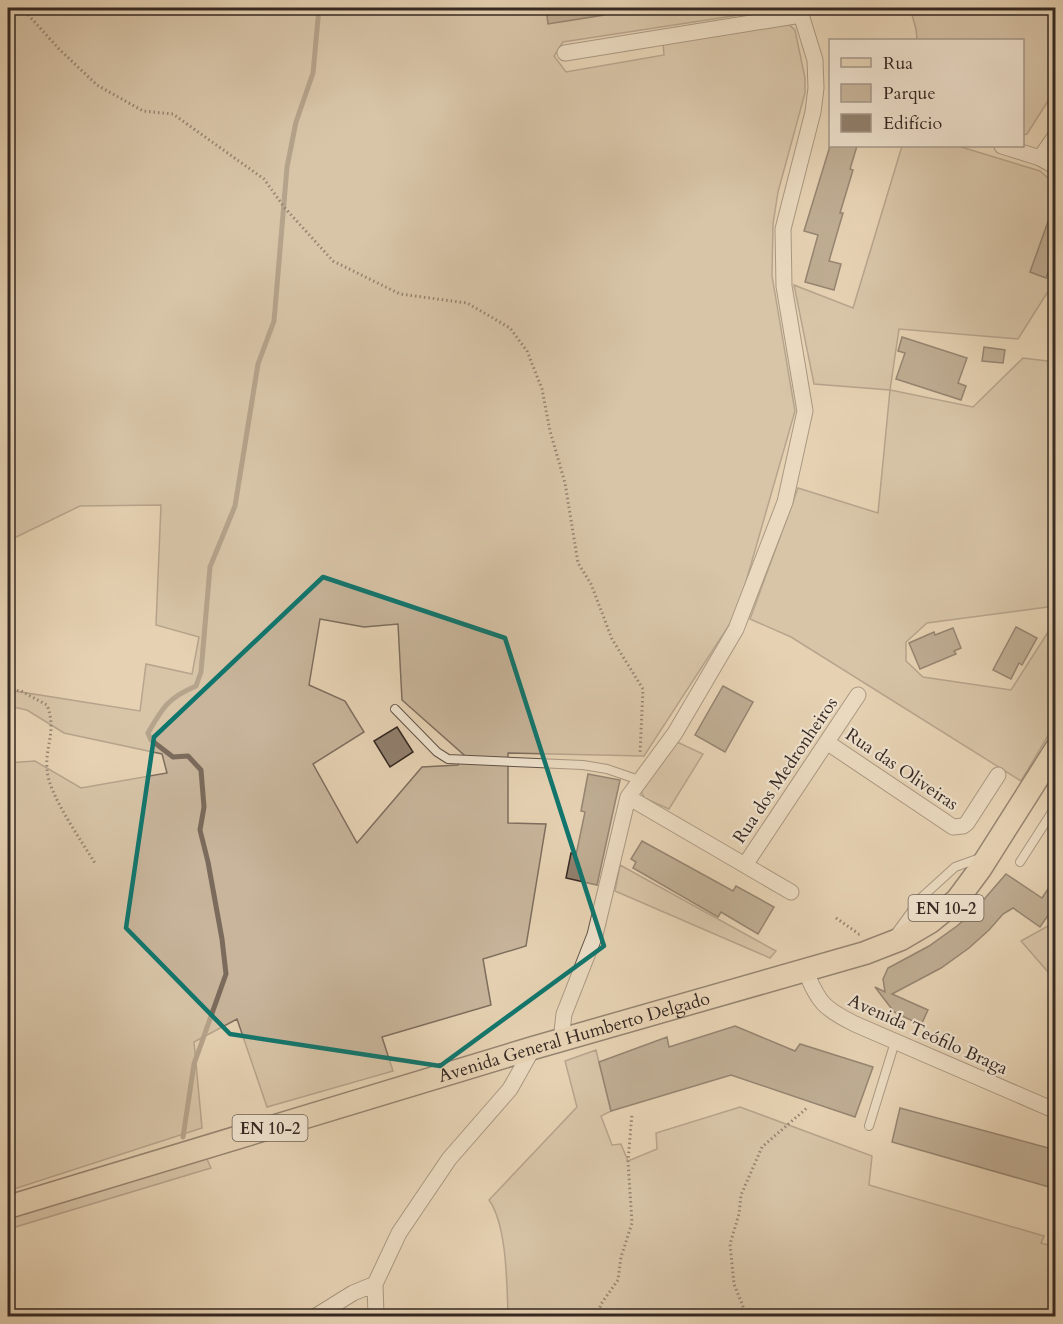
<svg xmlns="http://www.w3.org/2000/svg" width="1063" height="1324" viewBox="0 0 1063 1324" font-family="Cardo,serif">
<style>
.green{fill:#c8b59b;stroke:#7e6e5f;stroke-width:1.5;fill-rule:evenodd}
.lines{fill:none;stroke-linecap:round;stroke-linejoin:round}
.stream{stroke:#7b6b5c;stroke-width:5}
.building{fill:#91806e;stroke:#352823;stroke-width:1.5}
.service-casing{stroke:#615247;stroke-width:10}
.minor-casing{stroke:#615247;stroke-width:17}
.primary-casing{stroke:#352823;stroke-width:25}
.path{stroke:#352823;stroke-width:3;stroke-dasharray:1.5 3;stroke-linecap:butt}
.service{stroke:#efe2ce;stroke-width:8}
.minor{stroke:#efe2ce;stroke-width:15}
.primary{stroke:#e6d2b3;stroke-width:22}
.marked{fill:none;stroke:#0f766e;stroke-width:4.5;stroke-linejoin:round}
.labels{text-anchor:middle;stroke-width:4.5;stroke-linejoin:round;paint-order:stroke}
.shield{fill:#efe2ce;stroke:#6d6056;stroke-width:1.5}
.shield-label{font-size:16px;font-weight:bold;fill:#352823}
.street-label{font-size:18px;fill:#352823;stroke:#efe2ce}
</style>
<rect width="100%" height="100%" fill="#e6d2b3"/>
<filter id="stains"><feTurbulence type="fractalNoise" baseFrequency=".00333" numOctaves="4"/><feColorMatrix values="0 0 0 0 .2 0 0 0 0 .09 0 0 0 0 .02 0 0 0 .5 -.17"/></filter>
<radialGradient id="worn" r=".72"><stop offset=".6" stop-color="#630" stop-opacity="0"/><stop offset="1" stop-color="#630" stop-opacity=".3"/></radialGradient>
<!-- green -->
<path class="green" d="M8 8H786L563 42 554 56 566 72 664 55 663 43 788 24 795 30 805 78V93L778 192 773 224 772 276 795 411 737 613 644 756 508 753V823L546 824 526 946 483 959 491 1005 382 1037 393 1071 267 1107 237 1019 194 1042 202 1128 8 1191V763L35 761 81 788 167 773 162 754 64 733 27 710 8 706V690L140 711 146 664 192 674 199 637 156 625 161 505 80 506 8 541ZM320 619 364 627 398 624 402 700 464 755 458 765 422 767 357 843 313 764 364 732 345 701 309 685Z
M910 8H1055V90L1027 134 1023 135 1022 40H917L916 29Z
M902 146H958L1040 171 1055 184V291L1047 293 1018 339 899 329 890 390 973 407 1023 358 1055 362V606L927 623 906 642V661L923 677 1011 690 1050 629 1055 631V724L1021 781 791 637 750 619 798 488 878 513 890 390 814 384 794 285 853 308Z
M677 742 703 754 669 809 644 798 641 790Z
M620 865 776 951 770 958 615 891Z
M1055 922V985L1048 972 1021 941Z
M596 1050 611 1111 601 1116 612 1145 621 1144 628 1161 657 1149 656 1133 740 1107 872 1156 869 1185 1044 1236 1041 1243 1055 1247V1316H508C507 1285 507 1225 489 1200L577 1107 565 1061Z
M206 1157 211 1168 12 1228 8 1218Z"/>
<g class="lines">
<!-- stream -->
<path class="stream" d="M183 1137 194 1064 226 974 222 939 208 862 200 830 204 807 201 770 188 756 173 757 151 740 148 733C163 707 168 698 196 686L201 672 210 567 235 506 258 364 274 321 287 167 296 122 313 73 319 8"/>
</g>
<!-- building -->
<path class="building" d="M546 8H604V15L548 24Z
M830 146H857L850 169 853 170 840 213H843L829 261 841 264 834 290 805 282 818 235 804 231Z
M1054 205H1056V251L1046 278 1030 272Z
M902 337 967 358 958 383 966 386 961 400 896 379 905 353 898 351Z
M984 347 1005 350 1003 363 982 361Z
M1016 627 1037 638 1022 665 1019 663 1011 679 993 670Z
M953 628 961 648 954 651 956 654 920 669 909 643 934 632 935 635Z
M723 686 753 702 725 752 695 735Z
M397 727 413 752 390 767 374 741Z
M588 774 620 780 597 885 566 878 571 853 576 855 585 812 581 811Z
M642 841 733 891 736 886 774 907 758 934 721 912 718 917 633 868 636 862 631 859Z
M1006 874 1042 898 1056 877V904L1040 927 1013 908 1003 914 989 930 969 948 941 968 892 994 928 1010 921 1025 894 1012 875 987 885 992 883 979 888 968 929 946 957 926 973 912Z
M735 1026 795 1051 800 1044 873 1067 855 1117 731 1075 611 1111 599 1062 667 1037 669 1047Z
M900 1108 1056 1150V1189L892 1142Z"/>
<g class="lines">
<!-- service casing -->
<g class="service-casing">
<path id="service" d="M395 709 437 752 448 759 583 765 607 769 639 780
M1020 862 1056 806
M895 934 922 897 955 867 980 858
M869 1126 895 1042"/>
</g>
<!-- minor casing -->
<g class="minor-casing">
<path id="minor" d="M565 53 801 15
M1002 146 1040 158 1056 167
M1040 158 1056 135
M828 743 953 827 963 826 967 823 998 775
M628 797 791 892
M745 865 858 695
M805 970C819 1003 823 1008 855 1024L1056 1111
M561 1040 564 1014 595 935 628 797 675 733 736 629 785 502 805 411 784 286 783 229 813 112 816 88 815 60 799 8
M375 1284 376 1316
M316 1316 353 1293 375 1284 399 1233 449 1159 510 1089 533 1048"/>
</g>
<!-- primary casing -->
<g class="primary-casing">
<g id="primary">
<path id="s1" d="M8 1207 533 1048 865 953 901 939 930 922 957 900 980 869 1056 749"/>
</g>
</g>
<!-- path -->
<path class="path" d="M22 8 59 49 97 85 143 111 173 114 264 179 284 207 333 261 400 294 467 303 510 328 527 351 542 389 550 431 565 483 578 563 591 584 612 639 643 689 640 754
M8 689 21 691 47 705C57 731 45 745 47 770 49 796 82 841 96 865
M836 918 859 934 862 933
M597 1316 601 1304 618 1280 621 1257 632 1223 628 1161 632 1114
M745 1316 744 1309 734 1284 730 1244 739 1214 741 1195 762 1147 808 1107"/>
<!-- service -->
<use href="#service" class="service"/>
<!-- minor -->
<use href="#minor" class="minor"/>
<!-- primary -->
<use href="#primary" class="primary"/>
</g>
<!-- marked area -->
<path d="M0 0H1063V1324H0ZM323 577 505 638 604 946 440 1066 230 1034 126 928 154 737Z" fill="#e6d2b3" fill-opacity=".55" fill-rule="evenodd"/>
<path class="marked" d="M323 577 505 638 604 946 440 1066 230 1034 126 928 154 737Z"/>
<g class="labels">
<!-- shield labels -->
<g class="shield">
<rect x="908.5" y="895" width="75" height="26" rx="4.5"/>
<rect x="232.5" y="1115" width="75" height="26" rx="4.5"/>
</g>
<g class="shield-label">
<text x="946" y="914">EN 10-2</text>
<text x="270" y="1134">EN 10-2</text>
</g>
<!-- street labels -->
<g class="street-label">
<text transform="translate(902 769) rotate(34)" y="6">Rua das Oliveiras</text>
<text transform="translate(785 770) rotate(-56)" y="6">Rua dos Medronheiros</text>
<text transform="translate(928 1034) rotate(24)" y="6">Avenida Teófilo Braga</text>
<text dy="6" stroke="none"><textPath href="#s1" startOffset="591">Avenida General Humberto Delgado</textPath></text>
</g>
</g>
<!-- margin -->
<rect width="1063" height="1324" fill="none" stroke="#e6d2b3" stroke-width="30"/>
<rect x="9" y="9" width="1045" height="1306" fill="none" stroke="#352823" stroke-width="3"/>
<rect x="15" y="15" width="1033" height="1294" fill="none" stroke="#352823" stroke-width="1.5"/>
<!-- legend -->
<rect x="829" y="39" width="195" height="108" fill="#efe2ce" stroke="#a5988a" stroke-width="1.5"/>
<rect x="841" y="58" width="30" height="9" fill="#e6d2b3" stroke="#a5988a" stroke-width="1.5"/>
<text x="883" y="69" font-size="18" fill="#352823">Rua</text>
<rect x="841" y="84" width="30" height="18" fill="#c8b59b" stroke="#a5988a" stroke-width="1.5"/>
<text x="883" y="99" font-size="18" fill="#352823">Parque</text>
<rect x="841" y="114" width="30" height="18" fill="#91806e" stroke="#a5988a" stroke-width="1.5"/>
<text x="883" y="129" font-size="18" fill="#352823">Edifício</text>
<rect width="100%" height="100%" filter="url(#stains)"/>
<rect width="100%" height="100%" fill="url(#worn)"/>
</svg>
